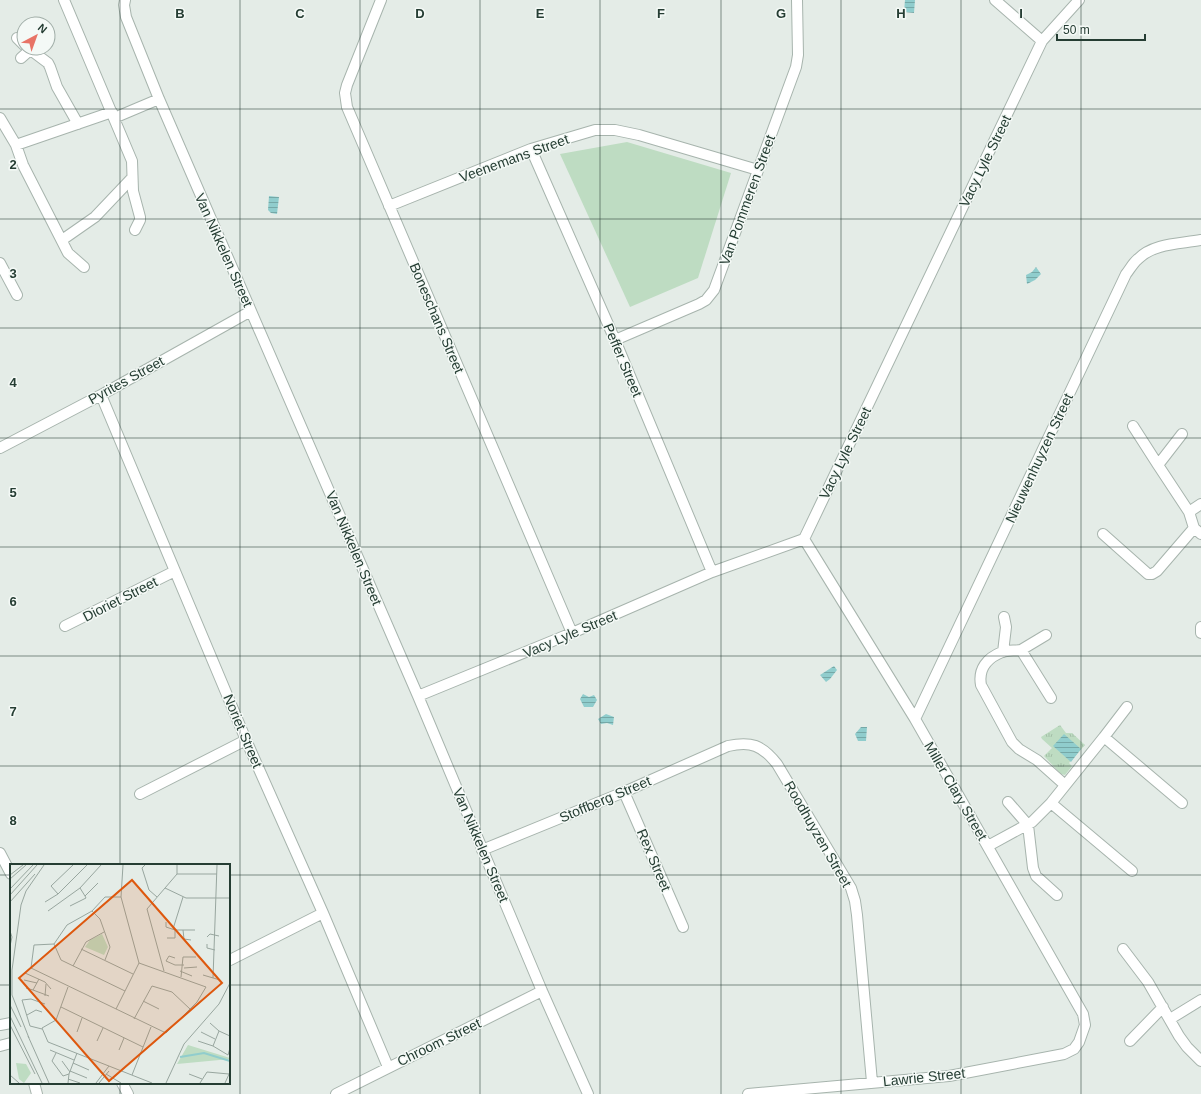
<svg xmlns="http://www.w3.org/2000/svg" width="1201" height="1094" viewBox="0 0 1201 1094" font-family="Helvetica,sans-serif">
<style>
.grass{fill:url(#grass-tufts)}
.park{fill:#bedcc2}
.water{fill:url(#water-rules)}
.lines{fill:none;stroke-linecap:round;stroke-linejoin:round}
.minor-casing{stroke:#a7b4ad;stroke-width:12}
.minor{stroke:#fff;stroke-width:10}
.grid{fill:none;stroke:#253d33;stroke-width:1;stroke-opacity:0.55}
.labels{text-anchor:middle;stroke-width:3;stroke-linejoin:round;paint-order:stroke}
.street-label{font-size:14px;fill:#253d33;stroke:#f4f9f6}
.inset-river{fill:none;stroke:#90cdcd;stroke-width:2}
.inset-road{fill:none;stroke:#98a69f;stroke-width:1}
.view{fill:#de580e;fill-opacity:0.15;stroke:#de580e;stroke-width:2}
.inset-edge{fill:none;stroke:#253d33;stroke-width:2}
.grid-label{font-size:13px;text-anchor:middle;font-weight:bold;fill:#253d33;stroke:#f4f9f6;stroke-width:3;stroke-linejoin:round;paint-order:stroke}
</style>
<defs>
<pattern id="grass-tufts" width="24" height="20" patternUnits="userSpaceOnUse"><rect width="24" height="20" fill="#bedcc2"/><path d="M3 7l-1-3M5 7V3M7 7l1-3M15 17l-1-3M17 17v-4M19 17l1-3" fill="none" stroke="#a3bea7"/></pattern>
<pattern id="water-rules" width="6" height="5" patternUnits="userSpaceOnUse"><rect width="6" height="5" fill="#90cdcd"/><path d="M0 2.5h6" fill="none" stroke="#75a8a7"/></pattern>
</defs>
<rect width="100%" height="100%" fill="#e4ece7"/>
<!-- grass -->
<path class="grass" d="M1060 725 1066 733H1072L1085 745 1069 763 1072 766 1065 775 1061 774 1044 756 1052 748 1042 739 1041 737Z"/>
<!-- park -->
<path class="park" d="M627 142 731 173 698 278 630 307 560 154Z"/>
<!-- water -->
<path class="water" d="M905 0H915L914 13 904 12Z
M269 196 279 197 277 214 271 213 268 210Z
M1036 267 1041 274 1035 280 1027 284 1026 275 1032 272Z
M834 666 837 670 830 679 826 682 820 675Z
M583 694 589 697 594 695 597 700 593 707H584L580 699Z
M606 714 614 717 613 725 607 723 601 724 598 719Z
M861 727H867L866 741H858L855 734Z
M1064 734 1081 749 1071 762 1053 746Z"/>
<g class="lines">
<!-- minor casing -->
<g class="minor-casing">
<path id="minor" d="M64 0 132 161 133 191 140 217V220L135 230
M125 0 124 5 126 17 159 99 418 696 542 991 588 1094
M381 0 347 85 345 93 347 107 572 633
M995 0 1042 41
M17 38 24 45
M28 48 48 63 50 67 57 87 78 124
M21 58 30 50
M0 118 16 145 112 112
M114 118 159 99
M16 145 23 165 68 253 84 267
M531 149 615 340 712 572
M389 206 531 149 595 130H615L639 135 758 170
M62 240 95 217 132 178
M0 263 17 295
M615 340 699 304 706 300 714 290 796 67 798 55 797 0
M101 395 246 740 323 913 388 1067
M1133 426 1158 465
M1182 434 1158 465 1189 512 1194 528 1201 534
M0 448 101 395 251 311
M1189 512 1201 504
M1103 534 1148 574H1152L1157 571 1194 528
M65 626 175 571
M1201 627V633
M1021 650 1046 635
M1003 652 1006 627 1004 617
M418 696 572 633 712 572 804 539 1042 41 1079 0
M1051 698 1021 650C1015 651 1007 650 1002 652 987 658 978 669 981 685L1012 742 1019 749 1037 760 1065 785
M915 719 1126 274C1130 269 1133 263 1138 259 1154 243 1180 244 1201 240
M1104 737 1127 707
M624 792 683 927
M140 794 246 740
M1008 802 1028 825 1033 868 1036 876 1057 895
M1051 803 1132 871
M988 846 1032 822 1051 803 1104 737 1182 803
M482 850 624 792 728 746C751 741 762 745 777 764L851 888 855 901 857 915 872 1082
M0 853 11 874
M1123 949 1148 982 1179 1036 1187 1047 1201 1061
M230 960 323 913
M1170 1019 1201 1000
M0 1025 11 1023
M1130 1041 1163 1007
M0 1046 11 1043
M34 1083 37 1094
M122 1083 128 1094
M336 1094 542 991
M748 1094 949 1076 1064 1054 1074 1049 1079 1042 1085 1025 1083 1014 915 719 804 539"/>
</g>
<!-- minor -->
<use href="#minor" class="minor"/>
</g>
<!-- grid -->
<path class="grid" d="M120 0V865M240 0V1094M360 0V1094M480 0V1094M600 0V1094M721 0V1094M841 0V1094M961 0V1094M1081 0V1094M0 109H1201M0 219H1201M0 328H1201M0 438H1201M0 547H1201M0 656H1201M0 766H1201M0 875H11M229 875H1201M0 985H11M229 985H1201M120 1083V1094"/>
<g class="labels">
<!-- street labels -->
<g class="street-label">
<text transform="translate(514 158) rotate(-20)" y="5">Veenemans Street</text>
<text transform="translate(985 161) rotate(-64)" y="5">Vacy Lyle Street</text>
<text transform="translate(747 200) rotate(-70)" y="5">Van Pommeren Street</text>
<text transform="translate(224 250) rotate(66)" y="5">Van Nikkelen Street</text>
<text transform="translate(437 318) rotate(67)" y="5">Boneschans Street</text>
<text transform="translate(623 360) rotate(67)" y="5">Peffer Street</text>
<text transform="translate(126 380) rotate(-29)" y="5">Pyrites Street</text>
<text transform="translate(845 453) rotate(-64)" y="5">Vacy Lyle Street</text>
<text transform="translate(1039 458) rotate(-65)" y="5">Nieuwenhuyzen Street</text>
<text transform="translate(354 548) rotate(67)" y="5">Van Nikkelen Street</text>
<text transform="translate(120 599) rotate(-27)" y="5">Dioriet Street</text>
<text transform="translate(570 634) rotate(-23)" y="5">Vacy Lyle Street</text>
<text transform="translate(243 731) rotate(67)" y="5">Noriet Street</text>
<text transform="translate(956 791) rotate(60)" y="5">Miller Clary Street</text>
<text transform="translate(605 799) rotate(-23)" y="5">Stoffberg Street</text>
<text transform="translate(818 834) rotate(60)" y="5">Roodhuyzen Street</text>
<text transform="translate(481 845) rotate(67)" y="5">Van Nikkelen Street</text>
<text transform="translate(654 860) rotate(67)" y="5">Rex Street</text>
<text transform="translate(439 1042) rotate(-26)" y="5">Chroom Street</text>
<text transform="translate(924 1077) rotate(-6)" y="5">Lawrie Street</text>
</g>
</g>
<!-- overview -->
<g transform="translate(10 864)">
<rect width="220" height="220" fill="#e4ece7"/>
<path d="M92 70 98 83 94 91 75 83 80 76ZM178 181 220 194V195L167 200ZM6 199 16 200 21 209 14 219 9 215Z" fill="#bedcc2"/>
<path class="inset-river" d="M170 193 194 189 220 197"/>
<path class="inset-road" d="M63 1 41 22 48 30 77 1M135 1 132 4 139 26 147 33M167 10H207M0 11 13 1M0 15 16 1M70 24 75 32 88 19M155 24 176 34H220M0 25 23 1M0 31 27 1M0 38 25 10M35 38 48 30M60 42 76 34 75 32M38 47 70 24 91 1M82 47 90 55 100 83 95 96M156 58V63L165 66H185M163 65 173 33M173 66 174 75 181 76M0 67 2 73 0 82M197 73 200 70 209 72M157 74H165V66M44 80 24 81 21 104 156 169 187 138 196 123 129 99M44 80 51 96 115 127M44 80 57 61 82 47 95 33H111M197 80V84L205 86M71 85 123 110M165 94 159 92 156 97 165 101H174M63 102 76 78 94 68M174 104 187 103M154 107 137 45 167 10V1M170 107 182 112M15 109 35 118 41 125M193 111 210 116M171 113 173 93H186M203 114 207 1M14 116 27 119M58 123 46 156 32 164 38 178 142 219M16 124 23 126 29 115M23 126 39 132M35 132 36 120M133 137 149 145M0 141 11 163M51 143 133 183M106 145 129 99 111 33 113 1M17 151 26 146 32 148M0 152 32 219M124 155 142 122 162 128 180 145M200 159 209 167 220 172M0 161 25 210M32 165 20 162 12 136 21 135 35 140M209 167 203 182 218 191 220 184M67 168 72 154M191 168 205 175M18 172 39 219M19 174 2 131V106L11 41 16 27 34 1M87 177 93 164M188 177 203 182M40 186 64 196M109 186 114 174M46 189 42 197 53 212 59 210M52 197 60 208M63 199 79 206M60 207 77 214M96 210 111 219M179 210 192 215M0 211 9 219M122 211 141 163M58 215 70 219M58 219 59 210 67 189M86 219 99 202M89 219 99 207M156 219 174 180 209 140 220 119M190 219 197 208 219 210M215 219 220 208"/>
<path class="view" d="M122 16 212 119 99 217 9 114Z"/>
<rect width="220" height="220" class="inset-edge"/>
</g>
<g class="grid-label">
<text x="180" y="18">B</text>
<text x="300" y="18">C</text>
<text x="420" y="18">D</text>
<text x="540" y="18">E</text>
<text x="661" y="18">F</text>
<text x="781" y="18">G</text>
<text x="901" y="18">H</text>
<text x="1021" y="18">I</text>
<text x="13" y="169">2</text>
<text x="13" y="278">3</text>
<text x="13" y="387">4</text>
<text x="13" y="497">5</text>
<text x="13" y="606">6</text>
<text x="13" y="716">7</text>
<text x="13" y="825">8</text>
</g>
<!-- north arrow -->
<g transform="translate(36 36) rotate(41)"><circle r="19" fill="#f4f9f6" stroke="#a1aea8"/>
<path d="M0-3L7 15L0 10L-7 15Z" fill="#e87366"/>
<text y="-6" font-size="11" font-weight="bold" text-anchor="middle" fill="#253d33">N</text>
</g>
<!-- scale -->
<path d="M1057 34v6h88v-6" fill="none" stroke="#253d33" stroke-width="2"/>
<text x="1063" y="34" font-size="12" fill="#253d33" stroke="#f4f9f6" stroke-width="3" paint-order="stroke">50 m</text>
</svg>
